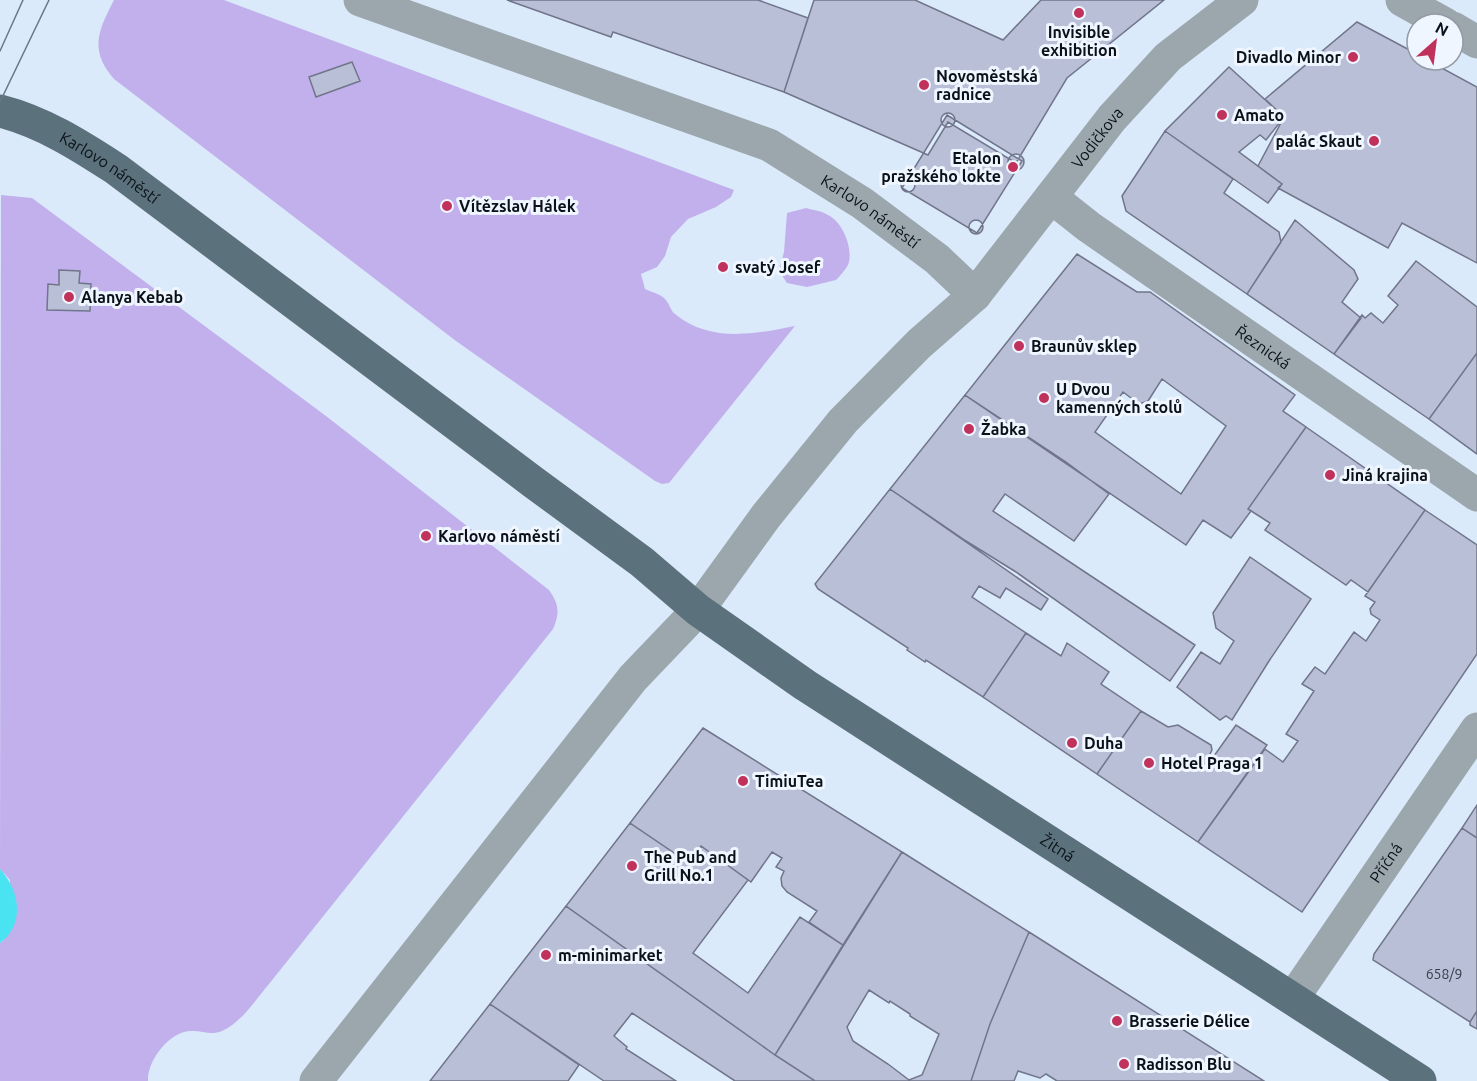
<svg xmlns="http://www.w3.org/2000/svg" width="1477" height="1081" viewBox="0 0 1477 1081" font-family="Ubuntu,sans-serif">
<style>
.green{fill:#c2b0ec;fill-rule:evenodd}
.water{fill:#49e3f2}
.building{fill:#b9bfd7;stroke:#70758b;stroke-width:1.5;fill-rule:evenodd}
.lines{fill:none;stroke-linecap:round;stroke-linejoin:round}
.minor{stroke:#9ba7ad;stroke-width:33}
.major{stroke:#5b717b;stroke-width:33}
.tram{stroke:#6c7783;stroke-width:1.5}
.poi-dot{fill:#c0315b;stroke:#eff6ff;stroke-width:2}
.labels{text-anchor:middle;stroke-width:6;stroke-linejoin:round;paint-order:stroke}
.number-label{font-size:14px;fill:#363c48}
.poi-label{font-size:16px;font-weight:bold;fill:#0a1118;stroke:#eff6ff;text-anchor:start}
.street-label{font-size:16px;fill:#0a1118;stroke:#eff6ff}
</style>
<rect width="100%" height="100%" fill="#dbeafb"/>
<!-- green -->
<path class="green" d="M114 0H224L734 190 731 197 716 207 688 219 671 237 665 256 657 267 641 274 645 289C651 292 661 294 665 299 670 304 670 310 675 314 710 343 755 334 795 326L669 483 662 484 655 481 456 341 114 79C89 50 98 31 114 0ZM352 62 360 81 316 97 310 77Z
M1 195 32 198 326 416 549 590C559 604 560 613 553 629L269 984C256 999 241 1023 222 1031 210 1036 202 1030 190 1031 169 1032 147 1061 148 1081H0V943L4 940 10 880 0 869ZM60 270 80 271 79 283 91 285 90 311 47 310 48 285H59Z
M806 208C813 210 822 211 828 215 843 222 854 250 848 265 845 270 840 276 836 280L807 287 787 283 779 271 784 252 787 213Z"/>
<!-- water -->
<path class="water" d="M0 869C19 889 26 924 0 943Z"/>
<!-- building -->
<path class="building" d="M507 0H758L808 18 784 92 613 32 611 37Z
M814 0H915L1003 40 1041 0H1164L1067 78 1016 163 948 122 928 155 784 92Z
M1357 22 1417 54V60H1427L1477 87V263L1402 223 1388 248 1278 188 1282 184 1258 166 1284 117 1265 99Z
M352 62 360 81 316 97 309 77Z
M1229 67 1284 117 1266 140 1260 135 1239 152 1282 184 1268 203 1165 131Z
M941 120a7 7 0 1 1 14 0a7 7 0 1 1-14 0Z
M947 115 1022 161 977 233 902 188Z
M1165 131 1233 179 1224 193 1279 232 1281 242 1247 294 1126 211 1122 196Z
M1008 162a8 8 0 1 1 16 0a8 8 0 1 1-16 0Z
M901 185a7 7 0 1 1 14 0a7 7 0 1 1-14 0Z
M969 227a7 7 0 1 1 14 0a7 7 0 1 1-14 0Z
M1295 220 1354 270 1358 279 1342 302 1361 318 1334 354 1247 294Z
M1077 254 1137 292H1150L1295 395 1283 411 1306 427 1248 509 1251 511 1231 538 1203 520 1186 545 965 395ZM1162 379 1226 426 1181 494 1095 432 1123 392 1139 404 1148 401Z
M1416 261 1477 307V353L1429 419 1334 354 1362 315 1365 318 1371 313 1383 323 1398 305 1388 296Z
M59 270 80 271 79 283 91 284 90 311 47 310 48 284 59 285Z
M1477 353V454L1429 419Z
M965 395 1066 462 1109 494 1074 541 1005 494 993 511 1195 645 1170 681 1016 572 966 541 890 489Z
M1306 427 1425 510 1368 592 1351 580 1346 585 1265 530 1270 523 1248 509Z
M890 489 1048 599 1041 610 1006 588 1000 598 979 586 972 597 1026 633 983 697 926 660 925 662 907 650 908 648 818 589 815 584Z
M1425 510 1477 545V654L1302 912 1198 842 1265 749 1283 762 1298 741 1286 734 1314 691 1302 684 1315 667 1325 674 1354 632 1366 641 1380 620 1371 614 1370 609 1375 602 1365 596Z
M1250 557 1311 599 1269 661 1232 720 1226 716 1220 720 1177 687 1201 652 1220 664 1234 641 1216 628 1213 613Z
M1026 633 1061 656 1067 643 1109 672 1101 684 1141 711 1097 774 983 697Z
M1141 711 1168 727 1178 725 1211 745 1212 750 1210 754 1214 756 1236 725 1267 745 1198 842 1097 774Z
M703 728 902 852 843 945 809 922 817 911 787 892 782 886 781 878 784 871 776 867 782 858 772 852 751 882 701 846 689 863 630 823Z
M1477 805V838L1462 828Z
M630 823 689 863 701 846 748 880 693 953 748 993 800 917 843 945 775 1055 566 906Z
M1462 828 1477 838V1011L1470 1022 1373 960 1374 954Z
M902 852 1029 932 990 1024 971 1081H815L775 1055ZM869 990 889 1003 890 1001 910 1014V1016L939 1034 922 1075 909 1080 888 1064 853 1041 847 1027Z
M566 906 775 1055 815 1081H735L632 1013 614 1036 627 1047 626 1049 676 1081H604L490 1004Z
M1029 932 1264 1081H1057L1046 1074 1040 1078 1018 1071 1014 1081H971L990 1024Z
M490 1004 579 1065 568 1081H430Z
M1477 1011V1029L1470 1025V1022Z"/>
<g class="lines">
<!-- minor -->
<g class="minor">
<path id="s1" d="M360 0 769 145 862 203 937 259 975 295"/>
<path d="M1402 0 1445 24"/>
<path d="M1453 28 1477 42"/>
<path id="s2" d="M1051 197 1089 227 1477 495"/>
<path id="s3" d="M1293 998 1477 729"/>
<path id="s4" d="M316 1081 633 678 698 610 766 516 843 421 919 344 975 295 1112 118 1168 57 1242 0"/>
</g>
<!-- major -->
<path class="major" id="s5" d="M0 111C43 122 79 145 116 169L533 482 642 562 698 610 805 685 1420 1081"/>
<!-- tram -->
<path class="tram" d="M0 51 23 0
M0 102 49 0"/>
</g>
<!-- markers -->
<g class="poi-dot">
<circle cx="1079" cy="13" r="6"/>
<circle cx="1353" cy="57" r="6"/>
<circle cx="924" cy="85" r="6"/>
<circle cx="1222" cy="115" r="6"/>
<circle cx="1374" cy="141" r="6"/>
<circle cx="1013" cy="167" r="6"/>
<circle cx="447" cy="206" r="6"/>
<circle cx="723" cy="267" r="6"/>
<circle cx="69" cy="297" r="6"/>
<circle cx="1019" cy="346" r="6"/>
<circle cx="1044" cy="398" r="6"/>
<circle cx="969" cy="429" r="6"/>
<circle cx="1330" cy="475" r="6"/>
<circle cx="426" cy="536" r="6"/>
<circle cx="1072" cy="743" r="6"/>
<circle cx="1149" cy="763" r="6"/>
<circle cx="743" cy="781" r="6"/>
<circle cx="632" cy="866" r="6"/>
<circle cx="546" cy="955" r="6"/>
<circle cx="1117" cy="1021" r="6"/>
<circle cx="1124" cy="1064" r="6"/>
</g>
<g class="labels">
<!-- number labels -->
<g class="number-label">
<text x="1444" y="979">658/9</text>
</g>
<!-- poi labels -->
<g class="poi-label">
<text x="1079" y="38" text-anchor="middle">Invisible<tspan x="1079" dy="18">exhibition</tspan></text>
<text x="1341" y="63" text-anchor="end">Divadlo Minor</text>
<text x="936" y="82">Novoměstská<tspan x="936" dy="18">radnice</tspan></text>
<text x="1234" y="121">Amato</text>
<text x="1362" y="147" text-anchor="end">palác Skaut</text>
<text x="1001" y="164" text-anchor="end">Etalon<tspan x="1001" dy="18">pražského lokte</tspan></text>
<text x="459" y="212">Vítězslav Hálek</text>
<text x="735" y="273">svatý Josef</text>
<text x="81" y="303">Alanya Kebab</text>
<text x="1031" y="352">Braunův sklep</text>
<text x="1056" y="395">U Dvou<tspan x="1056" dy="18">kamenných stolů</tspan></text>
<text x="981" y="435">Žabka</text>
<text x="1342" y="481">Jiná krajina</text>
<text x="438" y="542">Karlovo náměstí</text>
<text x="1084" y="749">Duha</text>
<text x="1161" y="769">Hotel Praga 1</text>
<text x="755" y="787">TimiuTea</text>
<text x="644" y="863">The Pub and<tspan x="644" dy="18">Grill No.1</tspan></text>
<text x="558" y="961">m-minimarket</text>
<text x="1129" y="1027">Brasserie Délice</text>
<text x="1136" y="1070">Radisson Blu</text>
</g>
<!-- street labels -->
<g class="street-label">
<text dy="6" stroke="none"><textPath href="#s4" startOffset="1227">Vodičkova</textPath></text>
<text dy="6" stroke="none"><textPath href="#s5" startOffset="124">Karlovo náměstí</textPath></text>
<text dy="6" stroke="none"><textPath href="#s1" startOffset="555">Karlovo náměstí</textPath></text>
<text dy="6" stroke="none"><textPath href="#s2" startOffset="260">Řeznická</textPath></text>
<text dy="6" stroke="none"><textPath href="#s5" startOffset="1292">Žitná</textPath></text>
<text dy="6" stroke="none"><textPath href="#s3" startOffset="164">Příčná</textPath></text>
</g>
</g>
<!-- north arrow -->
<g transform="translate(1435 42) rotate(28)"><circle r="28" fill="#eff6ff" stroke="#939aa3" stroke-width="1.5"/>
<path d="M0-4.5L10 22L0 15L-10 22Z" fill="#c0315b"/>
<text y="-9" font-size="16" font-weight="bold" text-anchor="middle" fill="#0a1118">N</text>
</g>
</svg>
